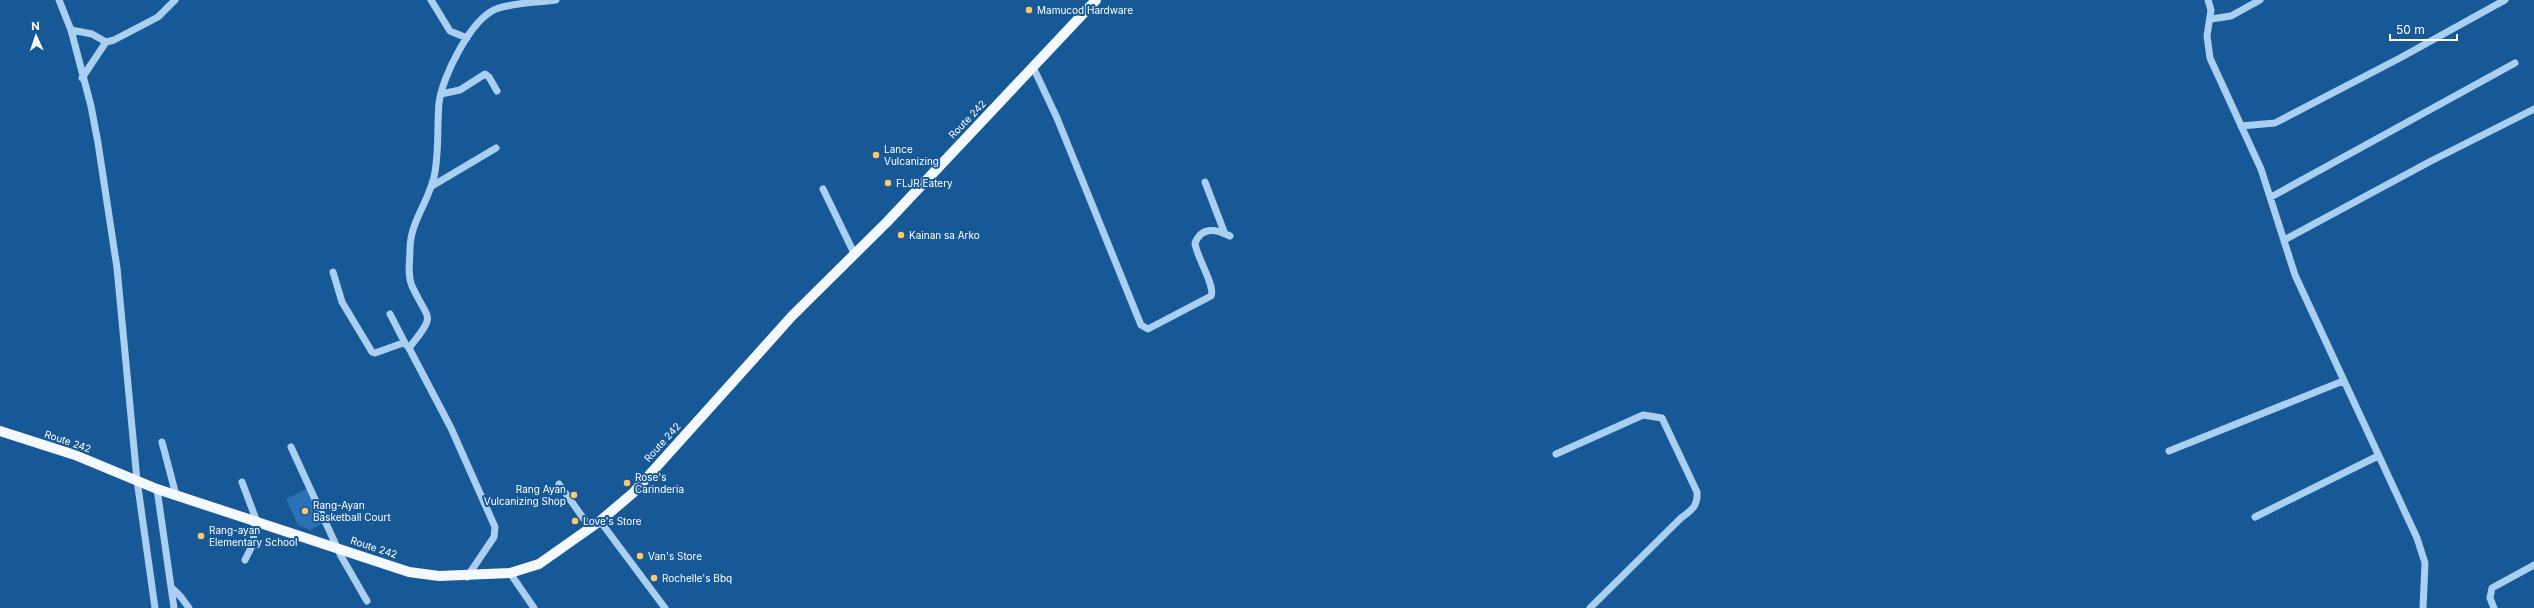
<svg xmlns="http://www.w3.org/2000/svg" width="2534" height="608" viewBox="0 0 2534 608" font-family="Inter,sans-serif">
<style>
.green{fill:#2a72b6}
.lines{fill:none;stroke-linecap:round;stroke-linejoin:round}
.minor{stroke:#a9cff1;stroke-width:7}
.major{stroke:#f4f9ff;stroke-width:10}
.poi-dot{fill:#ffc96a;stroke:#175897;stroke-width:1.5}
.labels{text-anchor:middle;stroke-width:4;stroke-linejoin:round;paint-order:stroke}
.poi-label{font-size:10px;fill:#fff;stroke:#175897;text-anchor:start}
.street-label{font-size:10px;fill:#fff;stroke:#175897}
</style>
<rect width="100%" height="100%" fill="#175897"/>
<!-- green -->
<path class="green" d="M307 489 324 523 310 530 298 525 286 499Z"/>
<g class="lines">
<!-- minor -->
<path class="minor" d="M59 0 71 30 91 106 98 143 117 268 137 480 155 608
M431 0 450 31 467 38
M2208 0 2211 10 2207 36 2210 58 2261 169 2295 275 2417 538 2425 563 2423 608
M2211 19 2231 16 2260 0
M71 30 92 34 106 42 114 40 158 17 175 0
M1033 67 1057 118 1141 325 1148 329 1211 296C1216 287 1196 256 1195 243 1202 226 1216 229 1230 236
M82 78 106 42
M441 94 460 90 485 74 489 77 497 91
M2241 126 2275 123 2400 58 2505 0
M1205 182 1225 234
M432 186 496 148
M823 189 855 255
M2271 197 2515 63
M2284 240 2431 161 2534 109
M333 272 342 302 372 352 375 353 403 343
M390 314 406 345
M162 442 176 495
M291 447 341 556 367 601
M2169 451 2343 381
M1556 454 1643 415 1662 418 1697 492C1698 506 1692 510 1681 518L1590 608
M242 482 257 522
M559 484 591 529
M157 489 174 608
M2255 517 2378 456
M600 521 665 608
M245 560 253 544 255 521
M510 573 534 608
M467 577 494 537 495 527 451 428 409 348C437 312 429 323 412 286 407 275 410 261 410 249 410 221 431 199 435 172 439 149 437 126 439 103 442 77 471 19 496 9 516 2 536 3 556 0
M172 588 181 597 189 608
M2494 608 2490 598 2492 588 2534 565"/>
<!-- major -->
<path class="major" d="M0 431 75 455 157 489 409 572 439 576 510 573 539 564 600 521 633 493 792 316 887 222 1096 0"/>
</g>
<!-- markers -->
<g class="poi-dot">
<circle cx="1029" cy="10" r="4"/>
<circle cx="876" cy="155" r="4"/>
<circle cx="888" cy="183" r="4"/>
<circle cx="901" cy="235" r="4"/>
<circle cx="627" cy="483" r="4"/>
<circle cx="574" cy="495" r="4"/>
<circle cx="305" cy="511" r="4"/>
<circle cx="575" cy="521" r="4"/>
<circle cx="201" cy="536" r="4"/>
<circle cx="640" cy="556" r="4"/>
<circle cx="654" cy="578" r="4"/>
</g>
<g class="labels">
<!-- poi labels -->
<g class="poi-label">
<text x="1037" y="14">Mamucod Hardware</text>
<text x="884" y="153">Lance<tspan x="884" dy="12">Vulcanizing</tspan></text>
<text x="896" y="187">FLJR Eatery</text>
<text x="909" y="239">Kainan sa Arko</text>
<text x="635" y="481">Rose's<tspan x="635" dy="12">Carinderia</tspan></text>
<text x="566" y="493" text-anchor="end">Rang Ayan<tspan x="566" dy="12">Vulcanizing Shop</tspan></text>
<text x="313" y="509">Rang-Ayan<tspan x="313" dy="12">Basketball Court</tspan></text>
<text x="583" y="525">Love's Store</text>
<text x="209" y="534">Rang-ayan<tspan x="209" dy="12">Elementary School</tspan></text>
<text x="648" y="560">Van's Store</text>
<text x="662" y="582">Rochelle's Bbq</text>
</g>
<!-- street labels -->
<g class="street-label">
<text transform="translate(967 119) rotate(-46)" y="4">Route 242</text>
<text transform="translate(68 441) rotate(19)" y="4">Route 242</text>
<text transform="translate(662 442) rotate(-48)" y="4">Route 242</text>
<text transform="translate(374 547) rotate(18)" y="4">Route 242</text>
</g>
</g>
<!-- north arrow -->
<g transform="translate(36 36) rotate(357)" stroke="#175897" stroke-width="3" paint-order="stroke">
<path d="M0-3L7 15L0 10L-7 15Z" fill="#ffffff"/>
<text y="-6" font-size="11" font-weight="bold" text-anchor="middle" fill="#ffffff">N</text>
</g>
<!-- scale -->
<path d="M2390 34v6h67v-6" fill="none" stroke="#ffffff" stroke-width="2"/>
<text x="2396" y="34" font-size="12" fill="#ffffff" stroke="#175897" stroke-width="3" paint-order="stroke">50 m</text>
</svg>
